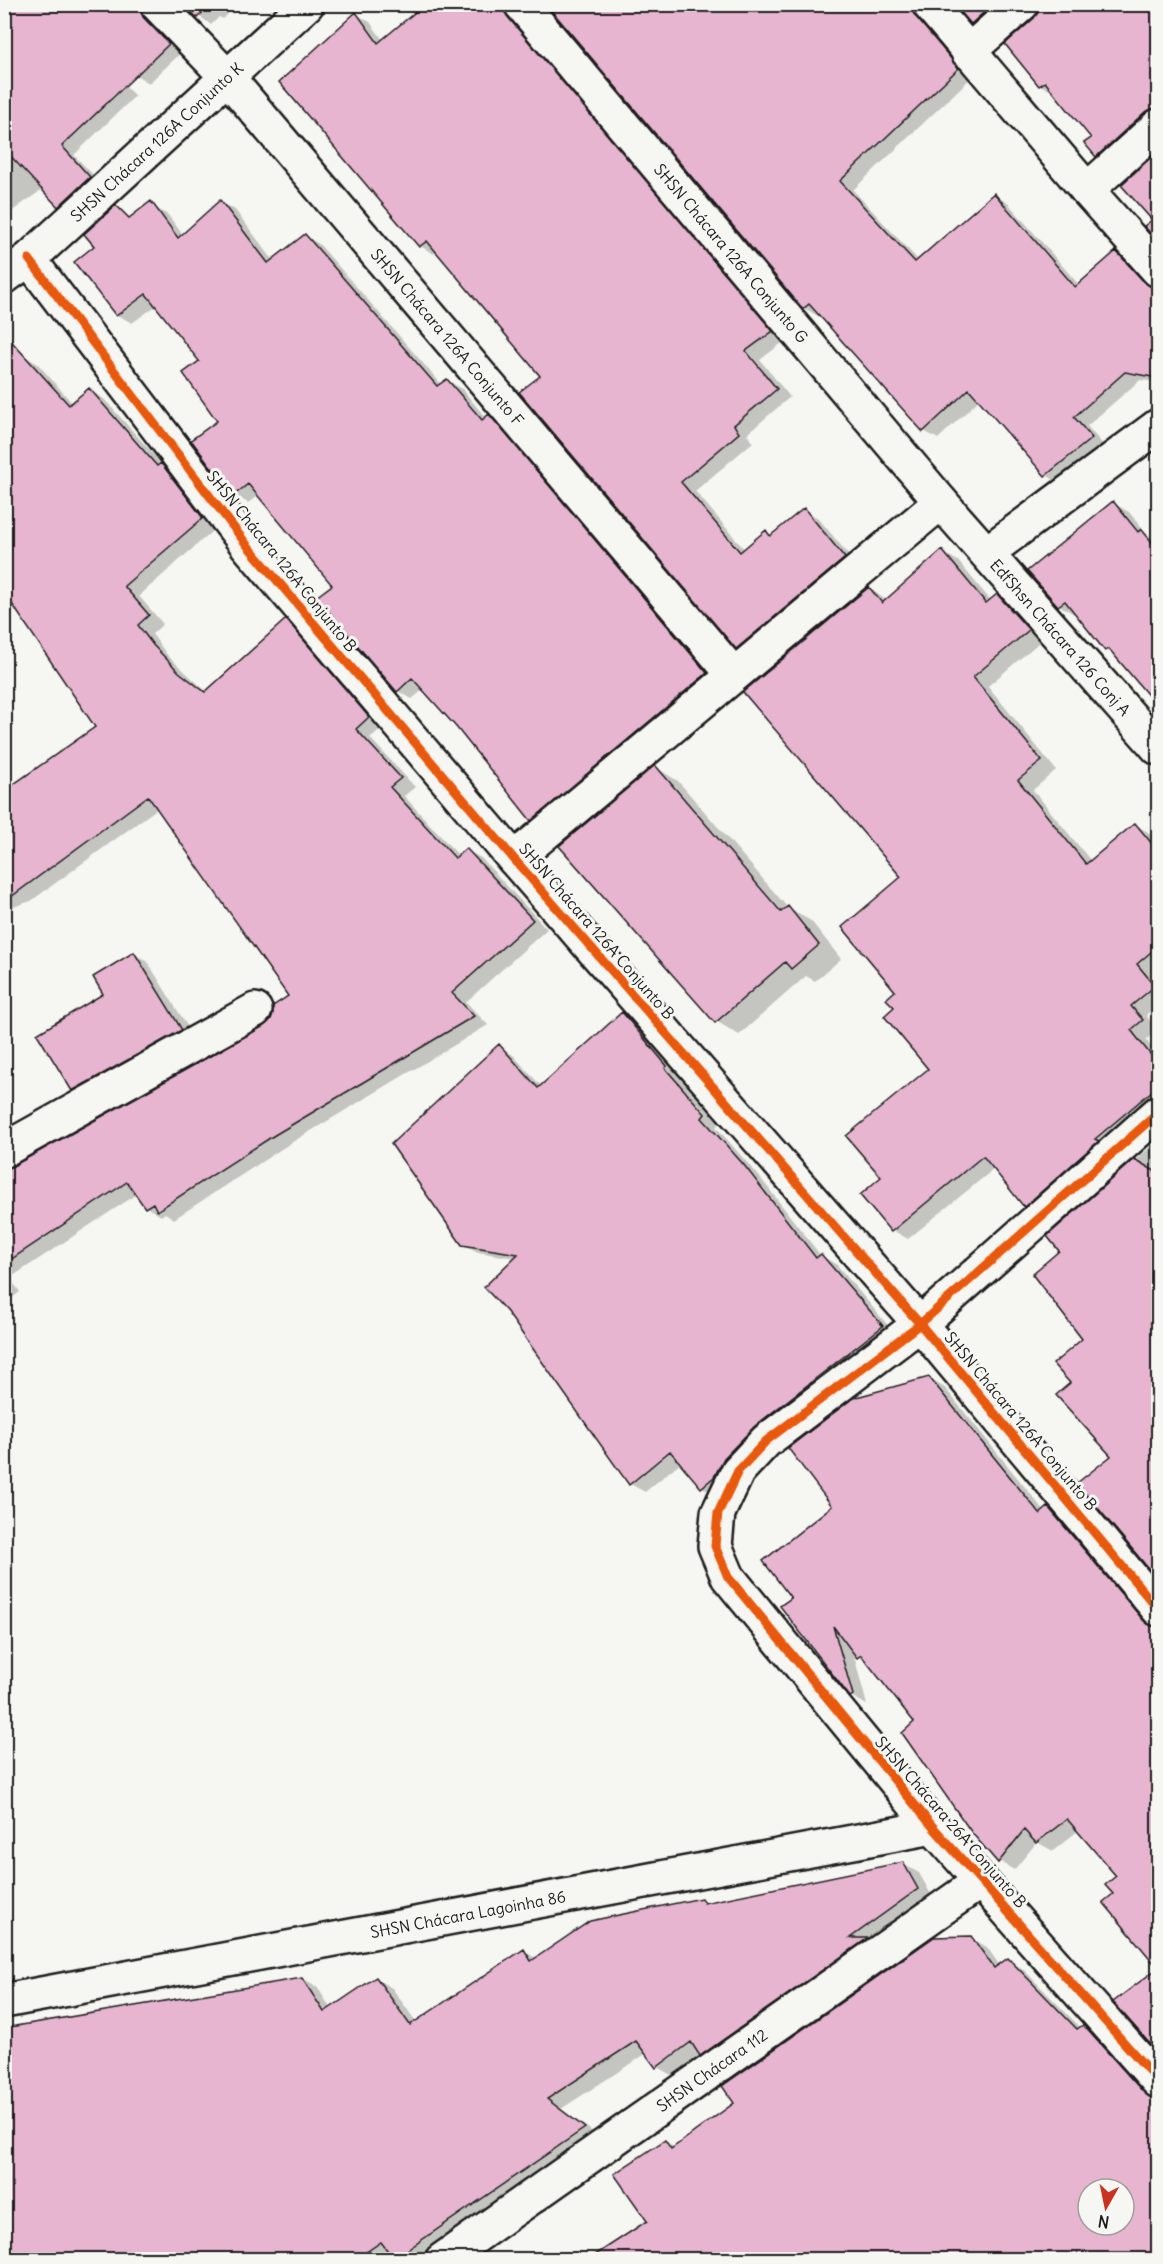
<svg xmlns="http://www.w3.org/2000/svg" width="1163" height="2264" viewBox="0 0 1163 2264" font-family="Delius,sans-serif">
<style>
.shadow{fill:#0003;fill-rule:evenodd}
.building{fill:#e8b5d1;stroke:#1c1c1c;stroke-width:1.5;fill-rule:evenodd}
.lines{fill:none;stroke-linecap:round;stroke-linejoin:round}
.minor-casing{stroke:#1c1c1c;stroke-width:38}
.minor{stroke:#f6f6f2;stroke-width:33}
.cycleway-casing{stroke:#f6f6f2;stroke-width:13}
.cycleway{stroke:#e8590c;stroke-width:9}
.labels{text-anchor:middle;stroke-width:6;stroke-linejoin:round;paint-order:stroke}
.street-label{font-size:16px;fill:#1c1c1c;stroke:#f6f6f2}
</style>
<rect width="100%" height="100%" fill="#f6f6f2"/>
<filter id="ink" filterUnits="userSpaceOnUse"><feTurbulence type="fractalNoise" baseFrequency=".0167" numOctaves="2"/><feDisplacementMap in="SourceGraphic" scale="12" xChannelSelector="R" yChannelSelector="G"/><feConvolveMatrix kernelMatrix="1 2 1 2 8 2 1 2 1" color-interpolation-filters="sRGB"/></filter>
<g filter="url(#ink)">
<!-- shadow -->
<path class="shadow" d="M4 4H39L135 96 74 155 103 185 72 213 59 206 43 189 4 217Z
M88 4H153L182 52 149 83 136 75Z
M184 4H237L223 19 219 17 211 25Z
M428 4H518L786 340 760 360 790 397 747 434 753 442 695 491 745 550 766 531 773 536 804 510 818 518 858 566 751 656 737 648 542 376 438 251 434 254 420 246 356 14 370 22 383 40Z
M548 4H926L972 77 853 190 919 261 994 195 1008 203 1079 285 1116 253 1130 261 1158 289V382L1140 380 1087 426 1105 447 1060 483 1046 475 980 399 938 439 924 431 820 314 818 316 804 308Z
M954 4H1016L986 31 972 23Z
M1158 4V121L1111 164 1097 155 1093 138 1055 93 1040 85 1007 44 1041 11Z
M1158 153V240L1146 227 1154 220 1123 185Z
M221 202 235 210 274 261 305 236 319 244 442 385 447 380 462 389 486 418 489 416 503 425 721 682 546 828 532 820 458 727 424 689 412 699 398 691 334 585 259 495 248 503 234 495 219 421 201 362 157 305 132 323 117 315 81 270 154 207 168 215 183 235Z
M23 355 38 364 73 404 89 390 104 399 164 466 176 473 217 527 139 596 163 624 152 634 168 656 207 692 286 621 301 630 383 727 370 738 415 787 404 796 459 856 466 850 481 858 547 929 466 1002 488 1025 289 1144 174 1219 165 1213 161 1216 146 1207 137 1194 10 1278 20 1292 4 1304V1170L14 1168 265 1028 290 996 158 808 31 901 4 910V793L97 728Z
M1113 503 1129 512 1146 533 1158 542V703L1118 657 1106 650 1076 612 1074 614 1059 605Z
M942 552 958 561 991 601 997 596 1013 605 1043 639 988 686 1056 770 1033 790 1091 861 1136 825 1151 834 1158 843V968L1151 973 1158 982V1005L1146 1015 1157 1030 1146 1040 1158 1056V1110L1040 1215 1025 1206 995 1168 908 1239 892 1230 883 1177 930 1069 896 1007 904 877 869 588 887 601Z
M655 767 678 781 788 908 811 921 841 959 815 981 806 976 739 1035 716 1021 689 990 681 985 561 846Z
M134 954 147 961 194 1037 86 1097 73 1089 105 995Z
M623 1014 637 1022 681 1075 679 1077 719 1123 716 1127 759 1176 821 1256 836 1264 896 1335 717 1495 702 1487 681 1462 645 1492 630 1484 515 1258 478 1252 463 1244 499 1046 513 1055 542 1087Z
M1158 1140V1578L1080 1484 1113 1456 1072 1384 1084 1339 1062 1251 1049 1236Z
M929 1379 945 1388 1045 1512 1049 1509 1064 1518 1158 1629V1966L1105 1902 1115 1894 1118 1876 1079 1830 1053 1851 1037 1842 1014 1870 999 1861 916 1722 870 1664 858 1657 852 1648 867 1705 851 1696 793 1598 834 1506Z
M903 1864 919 1873 933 1898 717 2064 701 2055 673 2076 657 2067 647 2053 561 2109 600 2137 421 2260H398L392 2254 384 2260H10L4 2250 302 1979 318 1988 331 2009 376 1979 392 1988 417 2023 524 1951 537 1959 700 1900 707 1904Z
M971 1938 987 1947 1000 1966 1008 1960 1023 1969 1081 2028 1083 2027 1099 2036 1158 2100V2260H592L649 2221 665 2142 675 2148ZM1088 2189H1124V2225H1088Z
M1158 1970V2051L1115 2002Z"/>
<!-- building -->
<path class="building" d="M4 4H139L143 17 169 44 62 146 90 177 58 207 4 149Z
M183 4H211L197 18Z
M425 4H503L507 16 773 331 746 351 777 389 734 425 739 433 681 482 740 552 766 530 770 536 804 508 845 558 736 649 519 392 540 376 427 241 419 247 279 82 356 12 378 43Z
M546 4H911L915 16 959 68 840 181 915 262 994 193 1075 287 1116 251 1144 282 1158 288V378L1125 372 1074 417 1092 438 1045 476 969 389 923 432 809 304 803 309Z
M954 4H993L971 24Z
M1040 4H1158V108L1145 112 1096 157 1084 143 1091 138 1045 82 1039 86 1005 44 1034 18Z
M1158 151V242L1144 226 1152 220 1121 185Z
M220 200 268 263 305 234 437 386 447 379 482 420 489 414 707 673 531 821 457 728 412 678 397 692 316 597 332 585 248 484 233 496 191 440 217 421 183 373 199 361 146 294 116 316 74 262 94 246 84 234 116 205 129 218 151 201 178 238Z
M4 333 69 405 89 388 157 466 161 463 203 518 124 586 149 615 138 625 153 645 179 672 205 692 286 619 369 717 356 729 401 778 390 787 455 858 466 848 533 920 452 993 474 1016 273 1136 157 1211 153 1203 145 1208 127 1182 4 1264V1169L13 1166 264 1026 271 1019 273 1006 288 996 148 796 4 902V791L95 727 4 592Z
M1113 501 1138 532 1141 529 1158 549V707L1109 649 1105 651 1065 601 1058 606 1027 571Z
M942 550 986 603 997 594 1029 630 973 677 1042 761 1018 780 1086 864 1135 823 1158 851V946L1137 964 1155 986 1131 1006 1143 1020 1131 1030 1158 1064V1086L1095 1139 1099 1141 1024 1207 983 1156 891 1232 860 1195 881 1177 846 1136 928 1069 884 1016 894 1007 886 999 895 991 842 927 901 877 743 692 869 587 882 603Z
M655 765 781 912 788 906 819 945 791 969 785 962 715 1023 559 846Z
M134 952 182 1030 72 1091 37 1034 103 994 93 977Z
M622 1012 667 1066 665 1068 705 1114 702 1118 744 1165 816 1258 821 1254 883 1326 755 1426 724 1458 714 1477 701 1488 670 1451 629 1485 507 1312 484 1287 518 1254 462 1245 391 1144 499 1044 538 1088Z
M1134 1159 1158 1173V1580L1077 1483 1111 1456 1056 1395 1070 1383 1053 1364 1082 1339 1032 1274 1059 1251 1047 1236Z
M929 1377 1040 1514 1048 1507 1144 1621 1158 1627V1968L1103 1902 1113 1894 1105 1885 1116 1876 1067 1819 1036 1843 1024 1830 998 1863 972 1833 902 1733 914 1722 861 1655 857 1658 833 1626 853 1695 850 1697 780 1606 791 1598 763 1561 832 1506 788 1448 853 1398Z
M903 1862 918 1889 850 1938H868L700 2056 691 2042 656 2068 636 2041 547 2099 585 2128 394 2259 381 2242 356 2259H4V2028L302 1978 324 2012 376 1977 410 2025 524 1949 531 1961 590 1921 701 1898 704 1903Z
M971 1936 994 1968 1008 1958 1077 2029 1083 2025 1144 2093 1158 2099V2259H589L647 2221 614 2174 665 2140 671 2149 734 2103 722 2086 934 1937ZM1088 2189H1124V2225H1088Z
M1158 1968V2053L1113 2002Z"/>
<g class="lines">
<!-- minor casing -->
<g class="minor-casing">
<g id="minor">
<path id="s1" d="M157 4 228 78 733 674"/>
<path id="s2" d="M521 4 941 502 1158 748"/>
<path d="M929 4 1087 190 1158 270"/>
<path d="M968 52 1022 4"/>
<path d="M1087 190 1158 126"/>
<path d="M29 259 247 545 514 859 920 1324 1158 1609"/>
<path id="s3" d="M4 277 29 259 307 4"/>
<path d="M988 552 1158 426"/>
<path d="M514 859 941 502"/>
<path d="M1158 1113 920 1324 766 1441 738 1471 718 1513 715 1546 728 1577 933 1827 1158 2081"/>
<path d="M4 1150 255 1010"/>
<path id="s4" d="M4 2001 933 1827"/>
<path id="s5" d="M442 2260 981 1881"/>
</g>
</g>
<!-- minor -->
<use href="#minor" class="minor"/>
<!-- cycleway casing -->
<g class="cycleway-casing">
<path id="cycleway" d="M29 259 247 545 514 859 920 1324 1158 1609
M1158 1113 920 1324 766 1441 738 1471 718 1513 715 1546 728 1577 933 1827 1158 2081"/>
</g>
<!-- cycleway -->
<use href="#cycleway" class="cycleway"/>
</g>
</g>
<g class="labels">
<!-- street labels -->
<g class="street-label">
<text dy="6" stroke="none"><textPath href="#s3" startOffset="204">SHSN Chácara 126A Conjunto K</textPath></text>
<text dy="6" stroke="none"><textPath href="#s2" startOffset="326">SHSN Chácara 126A Conjunto G</textPath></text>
<text dy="6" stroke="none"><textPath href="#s1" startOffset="442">SHSN Chácara 126A Conjunto F</textPath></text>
<text transform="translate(282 561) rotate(51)" y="6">SHSN Chácara 126A Conjunto B</text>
<text dy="6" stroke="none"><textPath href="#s2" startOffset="832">EdfShsn Chácara 126 Conj A</textPath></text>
<text transform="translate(597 931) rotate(49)" y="6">SHSN Chácara 126A Conjunto B</text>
<text transform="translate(1021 1421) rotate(50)" y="6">SHSN Chácara 126A Conjunto B</text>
<text transform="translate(951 1822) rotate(49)" y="6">SHSN Chácara 26A Conjunto B</text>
<text dy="6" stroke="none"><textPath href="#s4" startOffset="472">SHSN Chácara Lagoinha 86</textPath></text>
<text dy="6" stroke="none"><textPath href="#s5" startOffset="330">SHSN Chácara 112</textPath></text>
</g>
</g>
<!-- margin -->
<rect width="1163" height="2264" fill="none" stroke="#f6f6f2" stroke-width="24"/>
<rect x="12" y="12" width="1139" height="2240" fill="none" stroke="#1c1c1c" stroke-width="2" filter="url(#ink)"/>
<!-- north arrow -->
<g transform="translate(1106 2207) rotate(189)"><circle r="28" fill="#f6f6f2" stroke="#9f9f9c" stroke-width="1.5"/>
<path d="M0-4.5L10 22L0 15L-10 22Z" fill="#c8321e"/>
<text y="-9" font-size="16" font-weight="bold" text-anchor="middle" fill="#1c1c1c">N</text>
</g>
</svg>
